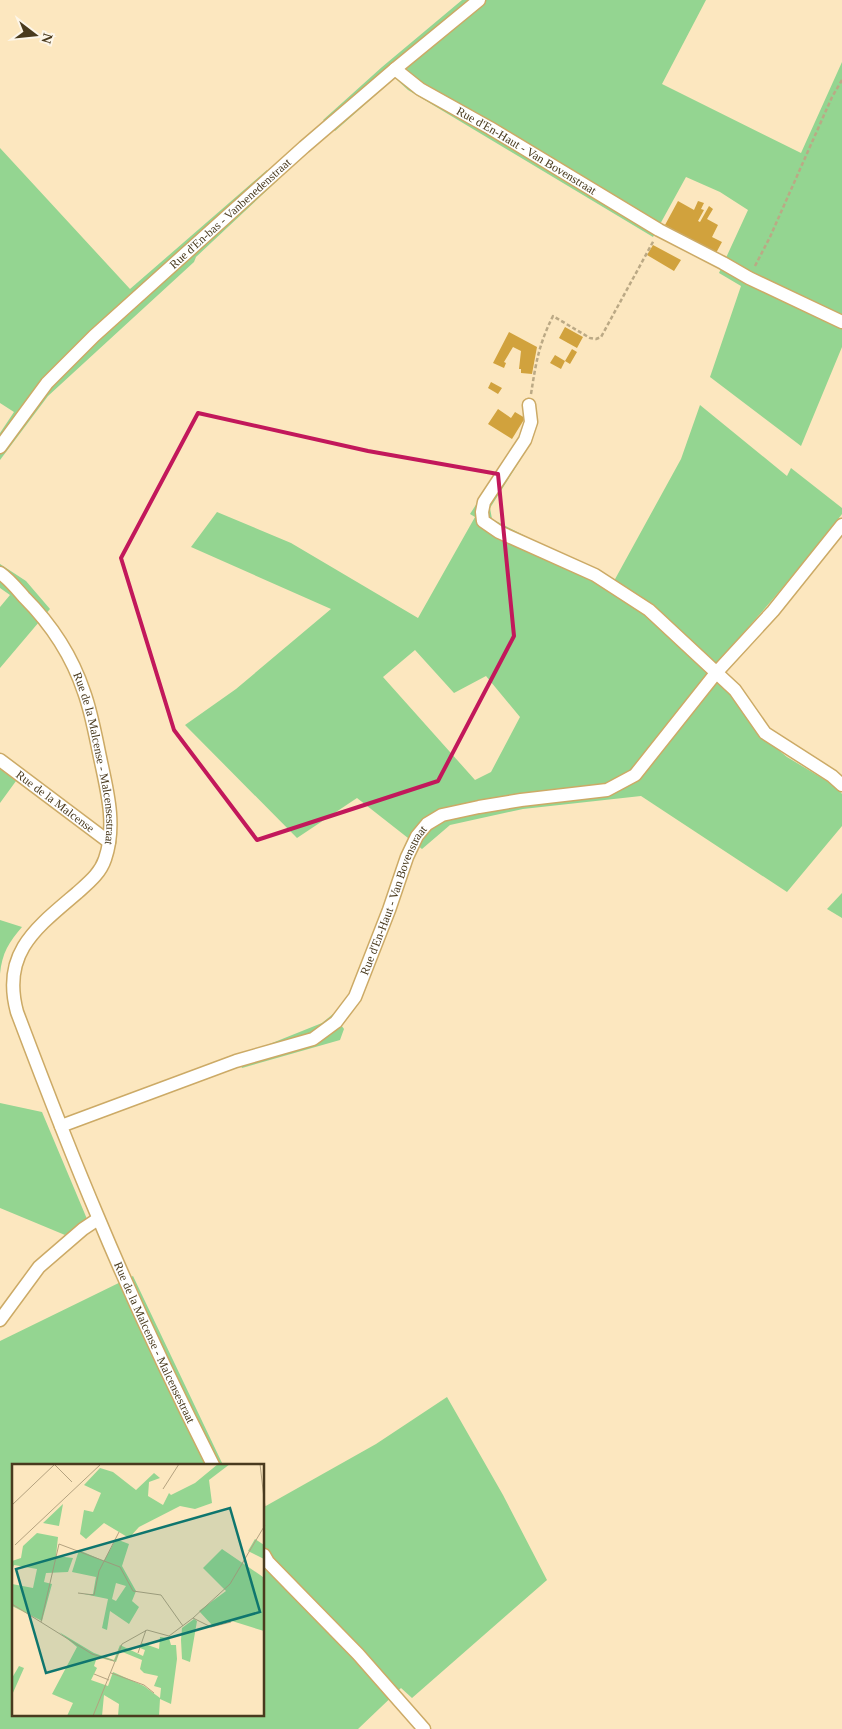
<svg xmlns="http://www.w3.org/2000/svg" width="842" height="1729" viewBox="0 0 842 1729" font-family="'Times New Roman',serif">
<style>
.green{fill:#94d591;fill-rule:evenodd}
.building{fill:#d1a23d}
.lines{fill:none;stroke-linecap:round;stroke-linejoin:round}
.minor-casing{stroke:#ca6;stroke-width:15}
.path{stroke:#bba985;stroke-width:2.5;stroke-dasharray:4 2.5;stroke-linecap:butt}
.minor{stroke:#fff;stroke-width:12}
.marked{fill:none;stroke:#c2185b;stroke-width:4;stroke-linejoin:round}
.labels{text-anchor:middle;stroke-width:4.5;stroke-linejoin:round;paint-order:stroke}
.street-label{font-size:12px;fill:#493a1e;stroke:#fdf6e9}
.inset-road{fill:none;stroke:#b4a27f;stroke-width:1}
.view{fill:#0f766e;fill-opacity:0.15;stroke:#0f766e;stroke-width:2.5}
.inset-edge{fill:none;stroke:#493a1e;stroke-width:2.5}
</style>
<rect width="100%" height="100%" fill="#fce7bf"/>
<!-- green -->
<path class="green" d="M462 0H706L662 84 801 153 842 62V347L801 446 710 377 741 286 719 273 748 210 720 192 686 177 653 237 408 90 395 78 335 131 323 120 382 67Z
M0 148 130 289 267 170 278 180 196 257 194 262 48 396 0 460V433L14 412 0 403Z
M700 405 787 476 791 468 842 508V514C800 569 755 621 708 672L732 695 763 737 787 757 837 787 842 794V826L787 892 641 796 523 809 450 825 422 849 357 798 297 838 185 725 236 689 331 609 191 547 217 512 291 543 418 618 475 517 470 514 510 452 521 459 490 508 492 519 614 581 681 459ZM415 650 454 693 486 676 520 717 491 772 475 780 383 677Z
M0 564 26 581 50 609 0 668V607L10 595 0 588Z
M0 769 16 781 0 803Z
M842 893V918L827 909Z
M0 920 22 927C9 942 2 953 0 974Z
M333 1014 344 1029 340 1040 242 1068 237 1057 322 1023Z
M0 1103 42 1112 87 1219 65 1235 0 1208Z
M133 1276 223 1465H14V1715H264V1507L376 1444 447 1397 503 1495 547 1580 412 1698 401 1688 358 1729H0V1341Z"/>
<!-- building -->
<path class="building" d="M678 201 694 210 698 201 704 203 701 209 704 210 698 221 700 222 709 206 713 209 707 219 718 225 712 237 722 242 716 253 665 225Z
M653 245 681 260 674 271 647 255Z
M565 327 583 337 577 348 559 338Z
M509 332 537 347 532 374 521 373V369H519L521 351 513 347 504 362 506 363 504 368 493 363Z
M572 349 577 352 570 364 565 361 561 369 550 363 555 355 565 361Z
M491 382 502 388 498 394 488 388Z
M498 409 511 418 515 412 525 418 512 439 488 424Z"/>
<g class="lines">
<!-- minor casing -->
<g class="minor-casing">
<g id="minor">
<path id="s1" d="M395 69 420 89 490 128 659 230 723 263 749 278 842 322"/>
<path d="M529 405 531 422 525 440 484 502 482 512 483 521 499 532 595 575 649 610 735 690 765 733 832 776 842 785"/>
<path id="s2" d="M0 447 47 383 94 336 304 147 395 69 479 0"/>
<path id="s3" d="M0 573C9 579 17 589 24 597 51 624 72 656 84 692 92 714 96 739 101 762 108 794 116 827 105 859 100 874 88 883 77 893 36 928 1 953 17 1012 43 1081 69 1149 98 1217 133 1301 172 1384 213 1465"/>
<path id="s4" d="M0 760 109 842"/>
<path id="s5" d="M61 1126 236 1061 313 1039 336 1022 355 997 389 910 407 857 417 836 427 824 442 815 479 807 521 800 607 790 635 775 716 673 773 611 842 525"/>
<path d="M0 1320 39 1267 83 1229 98 1219"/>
<path d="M264 1555 268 1562 358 1654 424 1729"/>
</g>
</g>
<!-- path -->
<path class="path" d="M755 266 770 237 832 97 842 80
M531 394C536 362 539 344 553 316L590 338 596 339 601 337 654 240"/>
<!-- minor -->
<use href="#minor" class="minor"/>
</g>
<!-- marked area -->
<path class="marked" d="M198 413 368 451 498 474 514 636 438 781 257 840 174 730 121 558Z"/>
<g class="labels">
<!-- street labels -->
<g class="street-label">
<text dy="4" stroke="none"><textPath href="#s1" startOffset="155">Rue d'En-Haut - Van Bovenstraat</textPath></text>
<text dy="4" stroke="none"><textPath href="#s2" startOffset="329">Rue d'En-bas - Vanbenedenstraat</textPath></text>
<text dy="4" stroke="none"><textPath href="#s3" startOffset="215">Rue de la Malcense - Malcensestraat</textPath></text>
<text dy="4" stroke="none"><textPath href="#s4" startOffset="69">Rue de la Malcense</textPath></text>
<text dy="4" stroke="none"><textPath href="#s5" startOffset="431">Rue d'En-Haut - Van Bovenstraat</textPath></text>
<text dy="4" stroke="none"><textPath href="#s3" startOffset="864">Rue de la Malcense - Malcensestraat</textPath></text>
</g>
</g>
<!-- overview -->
<g transform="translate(12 1464)">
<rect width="252" height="252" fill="#fce7bf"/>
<path d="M206 0H218L197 16 200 39 183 45 168 42 127 63 117 74 92 59 74 75 68 70 72 46 81 48 89 29 72 21 88 4 101 8 124 26 142 9 148 14 137 18 136 32 151 41 157 29 159 31 183 19ZM51 40 47 62 31 59ZM25 69 46 73 44 92 61 94 56 108 34 109 32 118 40 120 30 157 0 142V120L21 124 25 105 2 101 0 107V97L9 94 11 82ZM104 75 117 80 110 102 124 127 120 137 127 143 117 160 98 147 95 166 90 164 96 135 72 130H81L84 113 60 108 67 86 92 97ZM104 119 114 122 104 137 100 135ZM243 75 252 81V95L236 87ZM210 85 251 113 252 111V167L220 157 200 161 187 147 214 127 191 104ZM182 155 185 157 178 198 170 195 169 176 170 164ZM47 168 82 189 102 196 108 181 131 192 133 186 128 184 130 179 147 185 148 173 157 174 159 181H164L165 195 159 240 148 235 147 252H106L107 240 92 231 90 252H55L61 239 40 230 65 183ZM108 187 130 196 128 205 132 209 146 212 142 222 149 224 148 234 132 222 101 208 96 222 79 216 85 204 82 202 85 193 104 198ZM7 202 12 204 0 231V214Z" fill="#94d591" fill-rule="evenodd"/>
<path class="inset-road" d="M248 0 253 43M43 1 60 18M151 25 167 0M0 41 43 0M3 81 89 0M66 129 82 131 87 107 107 68M0 140 80 190 102 197M181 154 199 163 219 158M29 158 47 80 108 103 121 127 149 131 171 162M126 189 134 166M99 209 132 221 142 229M82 210 97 216M81 252 110 180 135 166 157 172 181 154 218 120 253 61"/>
<path class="view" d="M218 44 248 148 34 209 4 105Z"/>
<rect width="252" height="252" class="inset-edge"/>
</g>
<!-- north arrow -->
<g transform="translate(35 35) rotate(106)" stroke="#fdf6e9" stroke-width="4" paint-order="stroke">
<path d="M0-4L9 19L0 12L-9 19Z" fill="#493a1e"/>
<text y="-8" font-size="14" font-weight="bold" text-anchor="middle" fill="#493a1e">N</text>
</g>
</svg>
